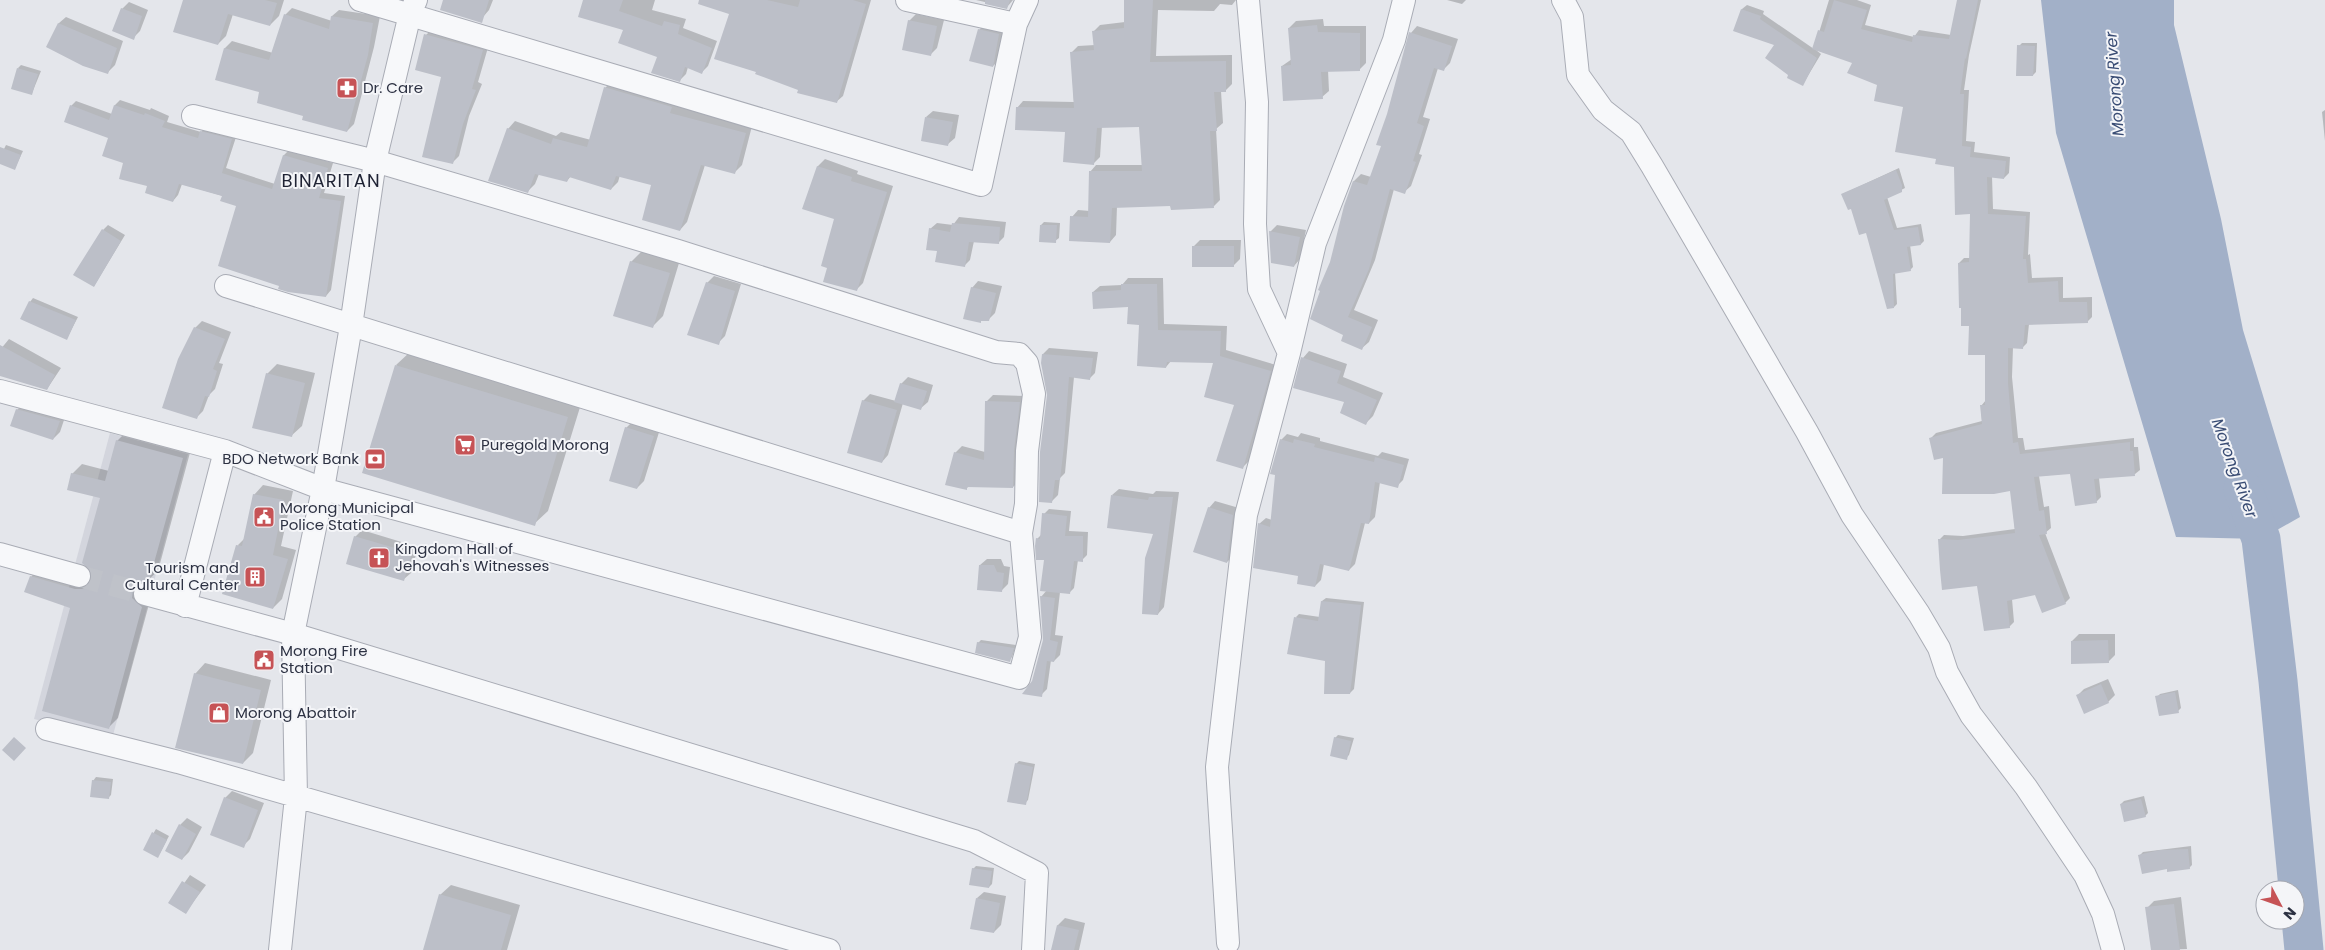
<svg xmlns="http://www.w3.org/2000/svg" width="2325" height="950" viewBox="0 0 2325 950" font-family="Poppins,sans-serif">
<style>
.built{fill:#d3d5dd}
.water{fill:#a2b0c8}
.shadow{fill:#0003}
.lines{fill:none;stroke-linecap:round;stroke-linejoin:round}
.river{stroke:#a2b0c8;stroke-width:39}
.building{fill:#bcbfc8}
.minor-tunnel{stroke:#bfc2c9;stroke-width:22;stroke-dasharray:22 11;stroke-linecap:butt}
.minor-casing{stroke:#a9acb5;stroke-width:24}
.minor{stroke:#f7f8fa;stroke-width:22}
.labels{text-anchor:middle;stroke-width:4;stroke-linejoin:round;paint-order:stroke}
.poi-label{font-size:15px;fill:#2d3243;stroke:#f4f5f8;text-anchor:start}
.water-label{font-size:16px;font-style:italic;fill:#394c74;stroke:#f4f5f8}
.quarter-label{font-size:18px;letter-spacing:1px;fill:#1f2334;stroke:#f4f5f8}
</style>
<rect width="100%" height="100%" fill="#e4e6eb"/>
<!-- built -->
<path class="built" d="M110 433 188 454 112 739 34 719Z"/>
<!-- water -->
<path class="water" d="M2041 0H2174V25L2221 219 2243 330 2300 517 2261 539 2176 537 2056 133Z"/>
<!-- shadow -->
<path class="shadow" d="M185 0H284L279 16 270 25 233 14 226 36 218 44Z
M444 0H493L489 10 483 17Z
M584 0H655L652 10 686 19 683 28 717 41 708 66 701 73 688 67 686 74 680 80 658 56Z
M709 0H871L843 96 836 102 757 71 731 13Z
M976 0H1013L1007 7Z
M1125 0H1236L1232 5 1220 4 1214 11 1158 10 1156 56 1232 55V84L1225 91H1221L1223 123 1216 129 1220 200 1214 206H1117L1116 235 1110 242 1072 217 1078 210 1090 211V172L1096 165H1143L1140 126H1102L1100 157 1094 163 1067 131 1017 108 1023 101 1074 102 1071 53 1078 46 1095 45 1094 31 1100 25 1125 22Z
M1447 0H1466L1462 4Z
M1829 0H1857L1871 5 1865 25 1914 37 1919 30 1951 35 1958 0H1981L1969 55 1964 90H1969L1966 141 1975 142 1974 152 2010 157 2009 173 2004 178 1992 176 1993 209 2030 212 2028 255 2030 254 2032 278 2063 277V298L2092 297V317L2087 322 2029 324 2027 343 2022 348 2013 347 2012 377 2018 438H2023L2025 450 2134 438V447H2138L2140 470 2135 474 2099 478 2101 497 2096 502 2072 473 2039 476 2044 507 2049 506 2051 528 2045 533 2070 598 2065 603 2036 594 2012 599 2014 622 2009 627 1978 585 1939 540 1944 535 1963 536 2015 529 2011 490 1944 456 1931 438 1936 433 1982 421 1981 406 1986 400V354L1970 324 1959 263 1964 258H1971L1972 213 1955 166 1937 158 1904 106 1853 62 1816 50 1821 54 1803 84 1776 45 1735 30 1742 9 1747 5 1764 11 1763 14 1814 49Z
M129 2 148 10 140 31 133 38 122 9Z
M292 8 332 21V16L339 10 380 16 374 47 354 124 347 131 305 115 261 91 216 79 225 48 232 41 273 53 285 15Z
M916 14 944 20 937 48 930 55 909 21Z
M66 17 123 41 115 65 108 72 47 47 59 23Z
M1323 19 1324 26H1366V63L1359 70H1328L1329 91 1322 97 1282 66 1292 59 1289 28 1296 21Z
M986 23 1005 27 1000 59 993 66 979 30Z
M1417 26 1458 39 1450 63 1443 70 1438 68 1423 117 1430 119 1419 154 1422 155 1411 186 1404 192 1394 189 1375 260 1354 310 1378 320 1369 342 1362 348 1345 335 1331 263 1345 206 1354 181 1361 174 1371 177 1382 145 1411 33Z
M432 29 489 44 478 82 482 84 469 116 459 156 453 162 442 76 426 35Z
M2022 43H2037L2036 72 2033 75 2019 46Z
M21 65 41 71 32 93 18 68Z
M612 81 678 100 676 106 752 126 742 165 735 172 705 165 687 222 680 230 652 184 620 175 618 182 611 189 571 176 567 181 539 174 535 184 528 191 508 129 515 121 556 136 561 132 591 140 605 88Z
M120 100 150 110 151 108 169 116 167 122 201 132 206 127 237 134 226 168 275 184 284 155 289 150 333 163 324 193 345 196 331 290 326 296 238 205 223 196 182 184 178 195 173 201 149 186 125 163 110 138 71 106 76 101 112 114 115 105Z
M2325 110V141L2322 112Z
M933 111 959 115 955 138 948 144 926 117Z
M6 145 23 151 15 168 0 163V157Z
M825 159 858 171 857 174 893 186 863 283 856 290 828 267 835 218 804 208 818 166Z
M1899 168 1905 188 1887 197 1897 228 1921 224 1924 241 1921 244 1910 245 1913 267 1910 270 1895 272 1897 304 1894 307 1867 231 1843 194Z
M959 217 1006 222 1004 237 998 243 974 241 970 260 964 266 938 250 930 229 937 223 953 225Z
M1044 222 1060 223 1059 238 1055 241 1041 225Z
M108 225 125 235 94 286 103 230Z
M1277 225 1306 230 1300 259 1294 266 1270 232Z
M1200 240H1241L1240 259 1234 265 1193 247Z
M642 251 679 263 663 316 652 327 631 262Z
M714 276 741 284 725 336 718 343 707 283Z
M1128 278H1163L1164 324 1227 326 1226 350 1276 365 1249 461 1243 467 1236 404 1215 362 1171 361 1166 367 1129 305 1093 292 1100 286 1122 285Z
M978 281 1002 286 995 313 988 320 972 288Z
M33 298 78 317 67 338 30 302Z
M202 321 231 332 219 363 223 364 215 389 209 395 203 411 196 418 195 328Z
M9 339 61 368 47 389 0 375V350Z
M1049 348 1098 352 1095 373 1089 379 1074 377 1065 473 1060 478 1058 495 1052 501 1048 395 1043 354Z
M1309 351 1347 364 1343 377 1383 393 1373 416 1366 423 1303 358Z
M410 352 581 404 548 511 534 524 396 365Z
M277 364 315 373 302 426 291 436 267 374Z
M908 377 933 385 928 402 921 408 903 403 888 455 882 462 863 401 870 394 896 401 901 384Z
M993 395 1026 396 1020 480 1013 487 969 486 966 489 955 453 962 446 985 452 986 402Z
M24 403 66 414 60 432 53 439 17 410Z
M633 421 660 429 644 481 637 488 626 428Z
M127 431 191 449 158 571 148 580H141V588L151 597 118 718 108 728 71 608 31 577 40 567 86 580H93L102 498 72 474 82 464 109 471 117 441Z
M1301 433 1320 438V441L1378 456 1382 452 1409 459 1403 480 1397 486 1380 482 1375 517 1369 523H1365L1355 564 1349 570 1324 564 1321 580 1315 586 1300 575 1259 524 1266 518 1272 520 1281 440 1287 434 1298 437Z
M263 485 293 491 281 546 296 550 282 599 273 608 238 545 245 538 254 495Z
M1119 489 1153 494 1156 491 1179 492 1164 607 1158 614 1154 533 1112 495Z
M1215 501 1239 508 1234 555 1227 562 1209 508Z
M1049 509 1071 511 1069 531 1088 532 1087 555 1082 560H1078L1074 588 1069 593 1060 592 1055 635 1063 636 1060 655 1054 661 1051 660 1047 689 1041 695 1033 682 1044 640 1041 597 1047 590 1045 559 1037 539 1041 535 1044 514Z
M362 530 418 547 411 573 404 579 355 537Z
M987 559H1001L1004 566 1010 567 1008 584 1001 591 980 565Z
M1326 598 1364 602 1354 689 1350 693 1296 617 1299 614 1320 617 1322 601Z
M2079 634H2115V655L2108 662 2072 641Z
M981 640 1016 645 1012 657 1009 660 978 643Z
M205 663 271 680 253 753 243 763 195 674Z
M2108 679 2115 695 2108 702 2077 696 2084 689Z
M2178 690 2181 708 2178 711 2157 697 2160 694Z
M1338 735 1354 738 1349 755 1346 758 1335 738Z
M1019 761 1035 764 1028 800 1025 803 1016 764Z
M96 777 113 779 111 795 108 798 93 781Z
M232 791 264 803 250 839 243 846 225 798Z
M2144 796 2148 813 2145 816 2121 804 2124 801Z
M187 818 202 827 189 852 182 859 180 825Z
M156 829 169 836 160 853 144 849Z
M2191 846 2192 865 2189 868 2140 855 2143 852Z
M976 866 994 868 992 884 989 887 973 869Z
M190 875 206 885 185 913 170 903Z
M451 885 520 905 507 950H424L440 895Z
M984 892 1006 896 1001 925 994 932 977 898Z
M2181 897 2187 949 2152 950 2147 908 2154 901Z
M1065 918 1085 923 1079 950H1052L1058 925Z"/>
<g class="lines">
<!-- river -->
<path class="river" d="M2243 489 2261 539 2278 681 2304 950"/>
</g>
<!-- building -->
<path class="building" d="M183 0H265L277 3 270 26 228 14 218 45 173 32Z
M443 0H489L482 23 440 10Z
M583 0H623L619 11 662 26 664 21 680 25 678 34 712 48 702 74 685 67 680 82 651 73 657 57 618 43 623 30 578 17Z
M699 0H767L798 7 800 0H853L866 4 837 103 797 93 798 90 755 74 756 72 714 59 729 14 698 4Z
M985 0H1010L1007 9 985 4Z
M1124 0H1153L1150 62 1226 61V92H1214L1217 131H1210L1214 208 1171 210 1170 206 1112 208 1110 243 1069 241 1070 216 1088 217 1089 171H1142L1139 127 1097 128 1094 165 1063 162 1065 132 1015 130 1016 107 1074 108 1070 52 1094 50 1092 31 1124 28Z
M1834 0 1867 10 1861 29 1912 42 1913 35 1949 39 1957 0H1978L1966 59 1965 58 1960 94H1964L1962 146 1971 147 1970 157 2006 161 2004 179 1987 177 1988 214 2026 216 2023 259H2026L2028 283 2058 281 2059 302H2087L2088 323 2025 325 2023 349 2008 348V383L2013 443 2018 442 2020 454 2130 442V451H2133L2135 476 2094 479 2097 503 2075 506 2070 474 2034 477 2039 511 2044 510 2047 534 2039 535 2066 604 2042 613 2035 595 2007 601 2010 628 1984 631 1977 586 1942 590 1940 570 1938 539 1958 540 2015 533 2010 491 1994 494H1942L1943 458 1934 460 1929 438 1982 424 1980 405H1985V355H1968L1969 326H1961V308H1959L1958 263 1969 262 1970 214 1955 215 1954 167 1935 164 1936 159 1895 152 1903 107 1874 101 1877 85 1847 73 1852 63 1812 49 1818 30 1824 32Z
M121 8 142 16 134 40 112 31Z
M1741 9 1761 16 1760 19 1817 58 1803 86 1787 78 1788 75 1765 58 1774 45 1733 31Z
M284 14 329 29 331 16 373 23 368 55 347 132 302 120 303 116 257 103 259 92 215 80 224 48 269 60Z
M908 20 937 26 931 56 902 50Z
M58 23 117 48 108 74 83 66 46 47Z
M1317 25 1318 32 1360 33V71L1321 72 1323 99 1283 101 1281 66 1291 65 1288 28Z
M978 29 999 34 993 67 969 61Z
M1409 32 1452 46 1444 71 1434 68 1417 123 1424 126 1413 161 1416 162 1405 194 1390 189 1369 269 1348 317 1372 327 1362 350 1341 341 1343 335 1310 319 1320 291 1318 290 1330 262 1344 206 1353 181 1367 185 1381 146 1376 145 1387 114Z
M424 34 483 50 472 89 476 90 463 124 453 164 422 157 441 77 415 70Z
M2017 45 2035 46 2033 76H2016Z
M17 68 38 74 32 95 11 89Z
M604 87 672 107 670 113 746 133 735 174 701 165 680 231 642 220 651 185 616 176 611 190 569 177 567 182 535 174 528 193 488 181 507 128 551 144 553 138 587 147Z
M70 105 109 120 114 105 144 115 145 113 165 121 162 127 198 138 200 131 232 139 222 173 272 189 283 155 328 168 319 198 341 201 326 297 288 292 278 289 279 286 218 266 236 206 220 201 222 196 179 184 173 202 145 193 147 186 119 179 123 163 102 156 108 138 64 122Z
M925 117 953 122 948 146 921 141Z
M0 147 21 155 15 170 0 164Z
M817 166 852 177 851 181 887 192 857 291 823 282 827 268 821 266 834 219 802 209Z
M1896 170 1902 185V192L1884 200 1894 230 1918 227 1921 245 1907 247 1911 271 1893 274 1894 308 1887 309 1866 233 1859 235 1851 209 1848 210 1841 194Z
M952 223 1000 227 999 244 969 242 965 267 935 262 937 251 926 250 929 228 950 232Z
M1040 225H1057L1056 243 1039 242Z
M102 229 121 241 94 287 73 275Z
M1269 231 1300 237 1294 267 1271 263Z
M1192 246H1234V267H1192Z
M630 261 670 273 653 328 613 316Z
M706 282 735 291 719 345 687 335Z
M1121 284H1157L1158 330 1221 331 1220 356 1271 371 1243 469 1216 461 1234 405 1204 397 1213 363 1167 362 1166 368 1137 366 1139 325 1127 324 1128 307 1093 309 1092 292 1121 290Z
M971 287 996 293 989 321H981V323L963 319Z
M29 301 76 320 67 340 20 319Z
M194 327 225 339 213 369 217 371 209 397 205 396 197 419 162 408 178 359Z
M0 345 55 375 47 390 0 376Z
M1042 354 1093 358 1090 380 1069 377 1064 446 1060 480H1055L1052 503 1039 502 1040 452 1047 395 1041 363Z
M1301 357 1341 371 1337 383 1377 400 1366 425 1340 413 1344 402 1293 388Z
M395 365 568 417 535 526 362 473Z
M266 373 305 383 292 437 252 428Z
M900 383 927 391 921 410 894 402Z
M862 400 897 410 882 463 847 453Z
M985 401 1020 402 1014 450 1013 488 967 487V490L945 485 954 452 984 460Z
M16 409 60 421 53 440 10 426Z
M625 427 654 436 637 489 609 481Z
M1280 439 1293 443 1294 439 1315 444 1314 447 1374 462 1375 457 1404 465 1398 488 1375 482 1369 524 1361 523 1349 571 1320 564 1315 587 1297 584 1298 576 1253 568 1258 523 1270 527 1275 475 1270 474Z
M116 440 183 458 149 581 141 582 133 590 132 598 142 607 109 729 42 711 70 608 24 592 30 576 75 589H83L88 585 92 579V572L82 563 100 498 67 490 71 473 105 481Z
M253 494 284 500 273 555 288 559 273 609 222 594 236 545 242 546Z
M1111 495 1148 500 1149 497H1173L1158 615 1142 614 1145 558 1153 534 1107 528Z
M1208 507 1233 515 1227 563 1193 552Z
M1042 513 1067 516 1065 536H1083V562L1074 561 1070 594 1040 591 1044 560H1036L1035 546 1036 538 1040 539Z
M354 536 412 553 404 581 346 564Z
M979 565H994L997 572 1004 573 1002 592 977 590Z
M1040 596 1055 598 1050 640 1058 642 1054 662 1047 661 1042 697 1022 694 1032 681 1043 640Z
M1321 601 1361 605 1350 694H1324L1325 661 1287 654 1294 617 1318 621Z
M2108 640 2109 663 2071 664V641Z
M977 642 1014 648 1010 662 975 653Z
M194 673 261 690 243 764 175 748Z
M2101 684 2109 703 2084 714 2076 695Z
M2175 692 2179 713 2159 716 2155 696Z
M14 737 26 748 14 761 2 750Z
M1334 737 1351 741 1347 760 1330 756Z
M1015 763 1033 767 1026 805 1007 802Z
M92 780 111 782 109 799 90 797Z
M224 797 258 810 244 848 210 835Z
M2141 799 2146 817 2124 822 2120 804Z
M179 824 196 834 182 860 165 851Z
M152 832 167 840 158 858 143 850Z
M2188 849 2190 869 2167 872V869L2142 874 2138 855 2160 850Z
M972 868 992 871 989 888 969 885Z
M182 881 200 892 186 914 168 903Z
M439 894 511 915 501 950H423Z
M976 898 1000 903 994 933 970 929Z
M2174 904 2180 950H2151L2145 907Z
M1057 925 1079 930 1074 950H1051Z"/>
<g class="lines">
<!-- minor-tunnel -->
<path class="minor-tunnel" d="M79 576 145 594"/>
<!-- minor casing -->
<g class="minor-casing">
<path id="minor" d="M360 0 981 185 1016 24 1027 0
M907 0 1016 24
M1248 0 1257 102 1255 224 1259 289 1289 353
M1563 0 1572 17 1578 75 1603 110 1631 132 1652 166 1807 432 1852 515 1919 614 1939 648 1947 672 1971 715 2026 787 2085 875 2103 914 2113 950
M226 286 1021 533
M0 391 225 451 323 489 1019 678 1030 637 1021 533 1026 504 1027 451 1034 394 1027 363 1019 354 996 352 678 251 375 161 193 116
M0 554 79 576
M145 594 293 634 974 841 1037 873 1033 950
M185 606 225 451
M47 729 178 762 829 950
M1228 943 1217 767 1246 515 1289 353 1315 243 1394 40 1404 0
M280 950 296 797 293 634 323 489 351 326 375 161 410 14 416 0"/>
</g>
<!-- minor -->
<use href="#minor" class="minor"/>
</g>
<!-- icons -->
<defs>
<g id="pharmacy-square" transform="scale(1.125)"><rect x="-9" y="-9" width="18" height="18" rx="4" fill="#c65356" stroke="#f4f5f8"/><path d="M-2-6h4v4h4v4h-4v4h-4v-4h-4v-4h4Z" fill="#fff"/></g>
<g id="supermarket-square" transform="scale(1.125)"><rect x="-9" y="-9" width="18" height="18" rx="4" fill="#c65356" stroke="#f4f5f8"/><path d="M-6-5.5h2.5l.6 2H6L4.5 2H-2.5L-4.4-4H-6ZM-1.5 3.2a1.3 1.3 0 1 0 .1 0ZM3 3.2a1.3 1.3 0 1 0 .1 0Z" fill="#fff"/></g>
<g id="bank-square" transform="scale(1.125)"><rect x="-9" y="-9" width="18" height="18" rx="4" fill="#c65356" stroke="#f4f5f8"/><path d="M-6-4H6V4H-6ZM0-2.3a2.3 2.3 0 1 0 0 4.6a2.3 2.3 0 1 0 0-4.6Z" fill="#fff"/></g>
<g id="civic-square" transform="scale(1.125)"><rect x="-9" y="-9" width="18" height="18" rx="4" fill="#c65356" stroke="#f4f5f8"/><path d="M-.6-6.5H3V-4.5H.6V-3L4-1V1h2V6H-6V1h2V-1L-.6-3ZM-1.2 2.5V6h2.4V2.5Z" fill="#fff"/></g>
<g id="church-square" transform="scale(1.125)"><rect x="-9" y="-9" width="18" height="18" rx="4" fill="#c65356" stroke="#f4f5f8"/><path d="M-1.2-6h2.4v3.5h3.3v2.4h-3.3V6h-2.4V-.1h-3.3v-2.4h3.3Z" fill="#fff"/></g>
<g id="building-square" transform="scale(1.125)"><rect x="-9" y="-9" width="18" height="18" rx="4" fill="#c65356" stroke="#f4f5f8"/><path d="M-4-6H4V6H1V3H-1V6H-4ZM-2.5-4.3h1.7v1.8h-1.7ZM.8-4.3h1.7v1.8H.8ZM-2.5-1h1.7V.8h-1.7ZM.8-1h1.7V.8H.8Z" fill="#fff"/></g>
<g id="shop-square" transform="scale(1.125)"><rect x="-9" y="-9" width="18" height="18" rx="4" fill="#c65356" stroke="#f4f5f8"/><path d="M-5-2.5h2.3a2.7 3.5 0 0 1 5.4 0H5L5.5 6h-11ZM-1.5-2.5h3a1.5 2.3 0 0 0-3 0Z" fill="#fff"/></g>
</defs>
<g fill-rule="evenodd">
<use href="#pharmacy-square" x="347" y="88"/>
<use href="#supermarket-square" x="465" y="445"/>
<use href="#bank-square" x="375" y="459"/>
<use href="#civic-square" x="264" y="517"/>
<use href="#church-square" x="379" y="558"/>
<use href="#building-square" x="255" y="577"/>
<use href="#civic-square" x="264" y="660"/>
<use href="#shop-square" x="219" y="713"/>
</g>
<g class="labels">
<!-- poi labels -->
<g class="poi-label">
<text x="363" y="93">Dr. Care</text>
<text x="481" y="450">Puregold Morong</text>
<text x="359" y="464" text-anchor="end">BDO Network Bank</text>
<text x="280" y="513">Morong Municipal<tspan x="280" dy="17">Police Station</tspan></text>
<text x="395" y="554">Kingdom Hall of<tspan x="395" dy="17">Jehovah's Witnesses</tspan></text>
<text x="239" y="573" text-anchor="end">Tourism and<tspan x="239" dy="17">Cultural Center</tspan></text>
<text x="280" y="656">Morong Fire<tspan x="280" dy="17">Station</tspan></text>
<text x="235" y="718">Morong Abattoir</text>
</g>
<!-- water labels -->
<g class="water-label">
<text transform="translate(2114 84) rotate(-94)" y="6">Morong River</text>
<text transform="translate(2235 468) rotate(70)" y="6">Morong River</text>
</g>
<!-- quarter labels -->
<g class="quarter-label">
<text x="331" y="187">BINARITAN</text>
</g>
</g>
<!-- north arrow -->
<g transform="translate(2280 905) rotate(131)"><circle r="24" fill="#f4f5f8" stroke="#a4a7b0"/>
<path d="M0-4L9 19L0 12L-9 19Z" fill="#c65356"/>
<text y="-8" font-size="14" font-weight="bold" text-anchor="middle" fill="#2d3243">N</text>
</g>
</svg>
